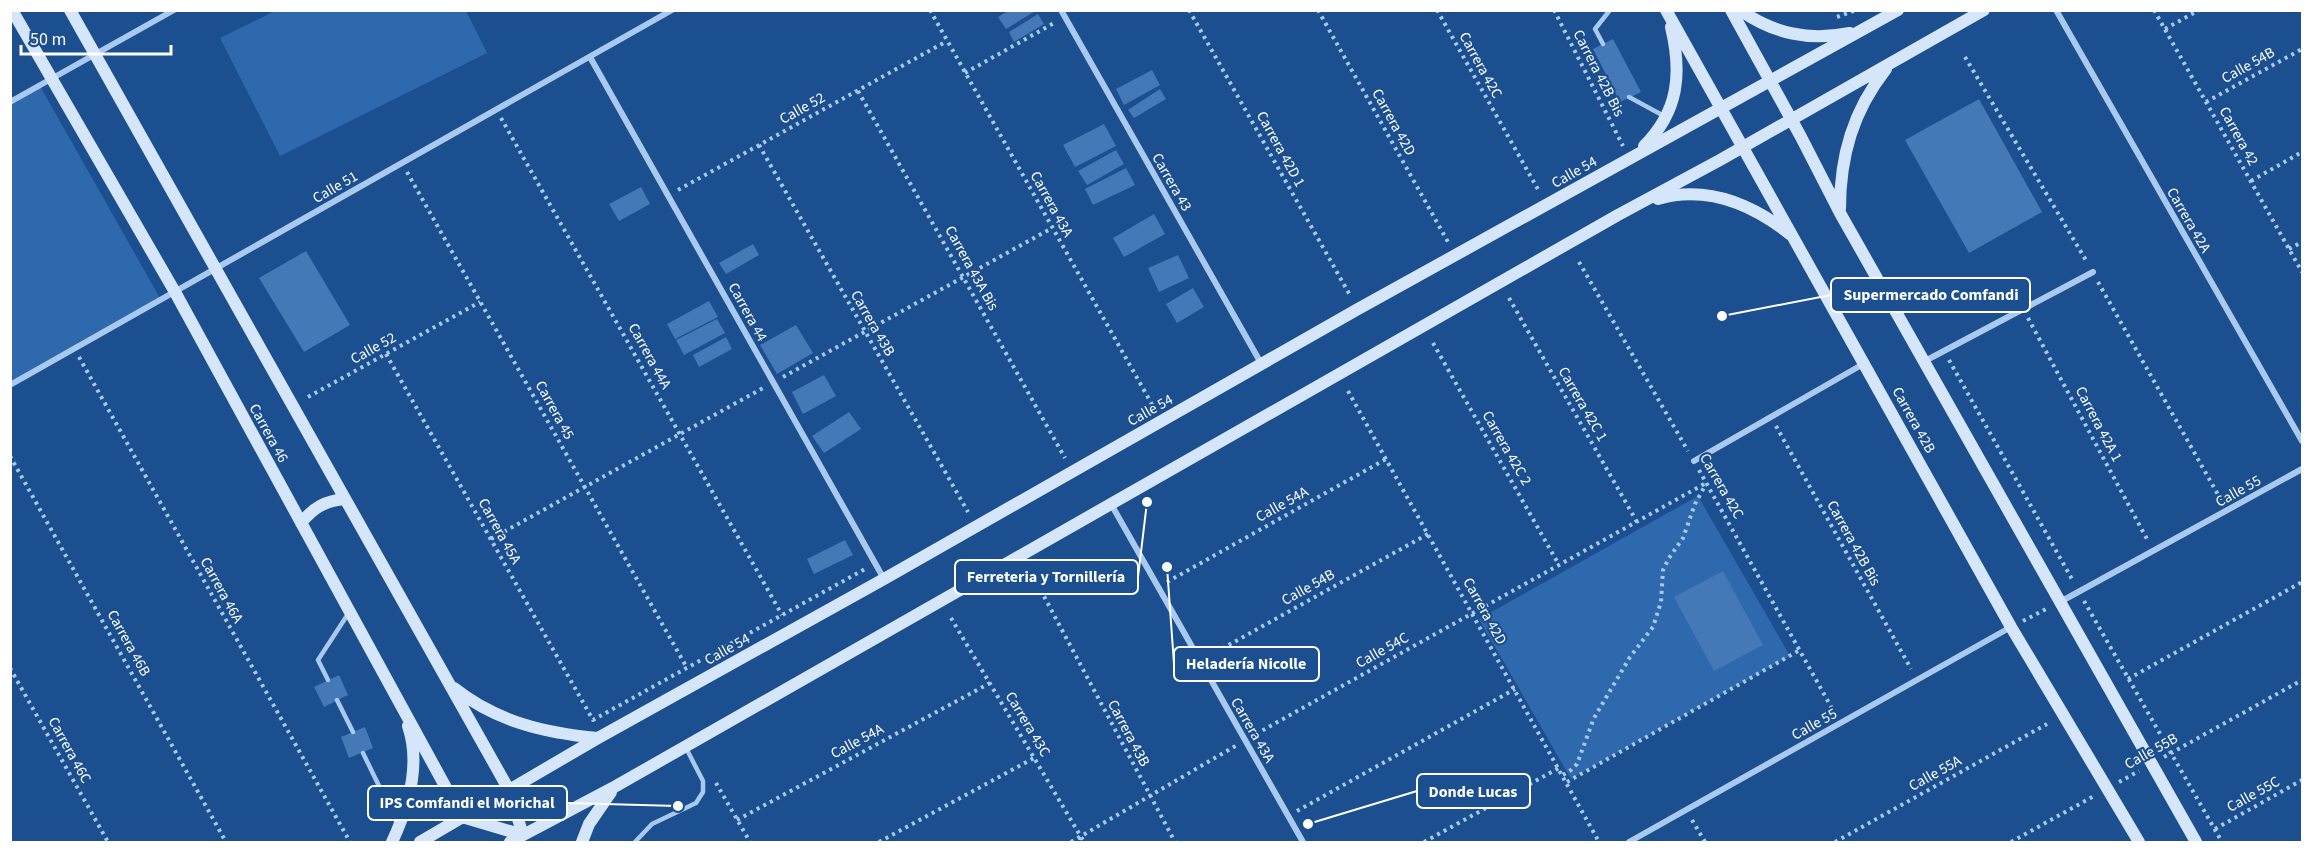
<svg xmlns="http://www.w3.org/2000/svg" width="2313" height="853" viewBox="0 0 2313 853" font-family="'Source Sans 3',sans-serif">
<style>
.green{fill:#2e69ad}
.building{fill:#4478b7}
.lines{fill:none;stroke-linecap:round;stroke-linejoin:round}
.path{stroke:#a9c9ee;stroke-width:4;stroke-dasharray:3 4.5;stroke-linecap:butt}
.lane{stroke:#a9c9ee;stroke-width:4.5}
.street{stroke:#a9c9ee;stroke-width:6}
.secondary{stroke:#d6e6fa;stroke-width:12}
.labels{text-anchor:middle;stroke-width:4.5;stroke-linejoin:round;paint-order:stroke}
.street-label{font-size:15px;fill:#fff;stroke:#1b4f8f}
.leader{fill:none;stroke:#fff;stroke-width:2}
.callout-dot{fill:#fff;stroke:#1b4f8f;stroke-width:2}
.callout{fill:#1b4f8f;stroke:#fff;stroke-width:2}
.callout-label{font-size:16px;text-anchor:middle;font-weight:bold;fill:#fff}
</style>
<rect width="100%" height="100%" fill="#1b4f8f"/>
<!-- green -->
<path class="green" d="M275 11H466L487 53 280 156 220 38Z
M40 86 161 300 10 385V102Z
M1698 496 1790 656 1571 779 1479 619Z"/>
<!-- building -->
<path class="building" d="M1010 10H1037L1006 29 998 17Z
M1038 14 1044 24 1014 42 1009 32Z
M1613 39 1641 92 1620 102 1593 49Z
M1152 70 1160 85 1124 105 1116 89Z
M1160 89 1166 99 1134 118 1128 110Z
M1979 99 2042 212 1969 253 1905 140Z
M1104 124 1116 146 1075 167 1063 145Z
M1116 150 1124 164 1087 185 1078 171Z
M1126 168 1135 185 1093 205 1085 189Z
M641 187 650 204 619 221 609 204Z
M1154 214 1165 234 1124 257 1113 238Z
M753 244 759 255 726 274 719 263Z
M306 251 350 325 304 352 259 278Z
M1178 255 1189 278 1159 292 1148 268Z
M1193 288 1204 307 1177 323 1166 304Z
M709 301 718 317 675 339 667 324Z
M717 319 725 333 684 355 676 340Z
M796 325 813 353 777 374 760 345Z
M726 337 732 349 699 367 693 355Z
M824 375 836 396 803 414 792 392Z
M849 412 861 429 824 453 812 436Z
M845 540 853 555 814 574 807 559Z
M1723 571 1763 645 1714 671 1674 597Z
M339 675 348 695 324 707 314 687Z
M365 727 373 748 349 758 341 737Z"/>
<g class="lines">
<!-- path -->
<path class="path" d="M930 10 1154 408
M1189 10 1351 297
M1318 10 1448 242
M1437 10 1540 193
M1554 10 1623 146
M2154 10 2302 272
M1837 17 1856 10
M2165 29 2199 10
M1965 57 2087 262
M965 73 1056 22
M858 91 1065 458
M2206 102 2302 49
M501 118 782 615
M759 145 968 512
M407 172 687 668
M2251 181 2302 152
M678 190 947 41
M2289 249 2302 242
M1579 262 1688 451
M2098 282 2221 500
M1509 298 1637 522
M2028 318 2148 541
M1433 343 1559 565
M386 354 593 720 865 569
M79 357 350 842
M1949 360 2073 581
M783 377 1052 228
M1348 391 1599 842
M308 397 480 302
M1776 426 1911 669
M10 456 226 842
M1699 470 1834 712
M491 539 763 388
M1030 570 1175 842
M1167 582 1386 459
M2084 601 2222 842
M951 618 1084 842
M2023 621 2048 608
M1209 656 1428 534
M10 668 108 842
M2128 679 2302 582
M1256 734 1706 483
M2164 757 2302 680
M1563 775 1571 770 1577 764 1594 718 1630 657 1653 627 1661 602 1663 570 1669 558 1683 538 1695 504 1706 484
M1567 782 1800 650
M2119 782 2139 771
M716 783 750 842
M1297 811 1515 689
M737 820 990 683
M1692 820 1705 842
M2215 829 2302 780
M879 842 1034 758
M1071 842 1237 745
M1424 842 1559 768
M1835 842 2047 724
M2011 842 2094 796"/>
<!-- lane -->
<path class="lane" d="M1603 44 1595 29 1610 10
M1629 97 1664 116
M328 680 318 660 348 614
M337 700 353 732
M363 753 397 823
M635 842 652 824 696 803 703 792V781L686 748"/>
<!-- street -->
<path class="street" d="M1061 10 1262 365
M2056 10 2302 441
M590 57 884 579
M10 102 174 10
M1925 361 2093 272
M10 385 672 10
M1694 461 1865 363
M1111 504 1303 842
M2060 602 2302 469
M1629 842 2011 627"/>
<!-- secondary -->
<path class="secondary" d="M12 10 175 292 462 817 523 835
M70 10 509 790 523 835
M1666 10 2011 627 2139 842
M1731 10 1801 137 1840 213 2196 842
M1740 10C1774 34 1809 41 1850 33
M1644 146C1679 111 1682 73 1671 27
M1658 199C1707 185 1752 204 1791 235
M1840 209C1840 156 1853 111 1886 69
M301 523C314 507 325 501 345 499
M454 688C497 722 545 733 598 738
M392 842C408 808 421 764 408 726
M420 842 598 738 884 579 1358 309 1898 10
M510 842 616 786 1618 215 1720 160 1984 10
M582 842 589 824 611 792"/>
</g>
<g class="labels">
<!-- street labels -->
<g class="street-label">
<text transform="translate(1481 65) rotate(61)" y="5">Carrera 42C</text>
<text transform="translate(2248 65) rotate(-29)" y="5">Calle 54B</text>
<text transform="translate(1599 73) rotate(63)" y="5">Carrera 42B Bis</text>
<text transform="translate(802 108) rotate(-29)" y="5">Calle 52</text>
<text transform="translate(1394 122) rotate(61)" y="5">Carrera 42D</text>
<text transform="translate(2239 136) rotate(61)" y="5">Carrera 42</text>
<text transform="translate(1281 149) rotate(61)" y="5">Carrera 42D 1</text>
<text transform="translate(1574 172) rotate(-29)" y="5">Calle 54</text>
<text transform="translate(1172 182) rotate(60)" y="5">Carrera 43</text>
<text transform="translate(335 187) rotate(-30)" y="5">Calle 51</text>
<text transform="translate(1052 204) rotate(61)" y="5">Carrera 43A</text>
<text transform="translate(2189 220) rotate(60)" y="5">Carrera 42A</text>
<text transform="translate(972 268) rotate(61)" y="5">Carrera 43A Bis</text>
<text transform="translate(748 312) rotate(61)" y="5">Carrera 44</text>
<text transform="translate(873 323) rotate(60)" y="5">Carrera 43B</text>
<text transform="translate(373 348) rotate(-29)" y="5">Calle 52</text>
<text transform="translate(650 356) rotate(61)" y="5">Carrera 44A</text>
<text transform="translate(1583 404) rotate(60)" y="5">Carrera 42C 1</text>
<text transform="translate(555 410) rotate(61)" y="5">Carrera 45</text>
<text transform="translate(1150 410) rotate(-29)" y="5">Calle 54</text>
<text transform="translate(1914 420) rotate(61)" y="5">Carrera 42B</text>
<text transform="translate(2099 424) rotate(62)" y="5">Carrera 42A 1</text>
<text transform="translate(269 433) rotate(61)" y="5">Carrera 46</text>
<text transform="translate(1507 448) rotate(60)" y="5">Carrera 42C 2</text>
<text transform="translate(1722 486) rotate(60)" y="5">Carrera 42C</text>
<text transform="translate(2238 491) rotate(-29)" y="5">Calle 55</text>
<text transform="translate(1282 504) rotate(-29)" y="5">Calle 54A</text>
<text transform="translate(500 531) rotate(61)" y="5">Carrera 45A</text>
<text transform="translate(1854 543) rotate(61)" y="5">Carrera 42B Bis</text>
<text transform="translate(1308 587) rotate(-29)" y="5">Calle 54B</text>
<text transform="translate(222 590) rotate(61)" y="5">Carrera 46A</text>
<text transform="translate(1485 611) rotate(61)" y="5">Carrera 42D</text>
<text transform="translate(129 643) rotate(61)" y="5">Carrera 46B</text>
<text transform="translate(727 649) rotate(-29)" y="5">Calle 54</text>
<text transform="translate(1382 650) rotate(-29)" y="5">Calle 54C</text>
<text transform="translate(1028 724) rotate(59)" y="5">Carrera 43C</text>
<text transform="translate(1814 724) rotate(-29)" y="5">Calle 55</text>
<text transform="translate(1253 730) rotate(60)" y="5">Carrera 43A</text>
<text transform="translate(1129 733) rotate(62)" y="5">Carrera 43B</text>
<text transform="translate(857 741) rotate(-28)" y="5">Calle 54A</text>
<text transform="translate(70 750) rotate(61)" y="5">Carrera 46C</text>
<text transform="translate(2151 751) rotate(-29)" y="5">Calle 55B</text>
<text transform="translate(1935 773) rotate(-29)" y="5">Calle 55A</text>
<text transform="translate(2253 794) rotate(-29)" y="5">Calle 55C</text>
</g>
</g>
<!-- callouts -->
<path class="leader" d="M1722 316L1831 295M1147 502L1138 577M1167 567L1174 664M1308 824L1417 791M678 806L567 803"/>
<g class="callout-dot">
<circle cx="1722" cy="316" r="6"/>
<circle cx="1147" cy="502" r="6"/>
<circle cx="1167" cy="567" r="6"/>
<circle cx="1308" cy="824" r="6"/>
<circle cx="678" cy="806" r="6"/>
</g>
<g class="callout">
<rect x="1831" y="278" width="199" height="34" rx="6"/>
<rect x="955" y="560" width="183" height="34" rx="6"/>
<rect x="1174" y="647" width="145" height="34" rx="6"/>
<rect x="1417" y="774" width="113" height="34" rx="6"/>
<rect x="368" y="786" width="199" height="34" rx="6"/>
</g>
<g class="callout-label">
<text x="1931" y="300">Supermercado Comfandi</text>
<text x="1046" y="582">Ferreteria y Tornillería</text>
<text x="1246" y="669">Heladería Nicolle</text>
<text x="1473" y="797">Donde Lucas</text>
<text x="467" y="808">IPS Comfandi el Morichal</text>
</g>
<!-- border -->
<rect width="2313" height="853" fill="none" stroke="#ffffff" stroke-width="24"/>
<!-- scale -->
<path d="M21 45v9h150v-9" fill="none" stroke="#ffffff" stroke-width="3"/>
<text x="30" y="45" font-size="18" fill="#ffffff" stroke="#1b4f8f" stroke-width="4.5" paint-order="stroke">50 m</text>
</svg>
